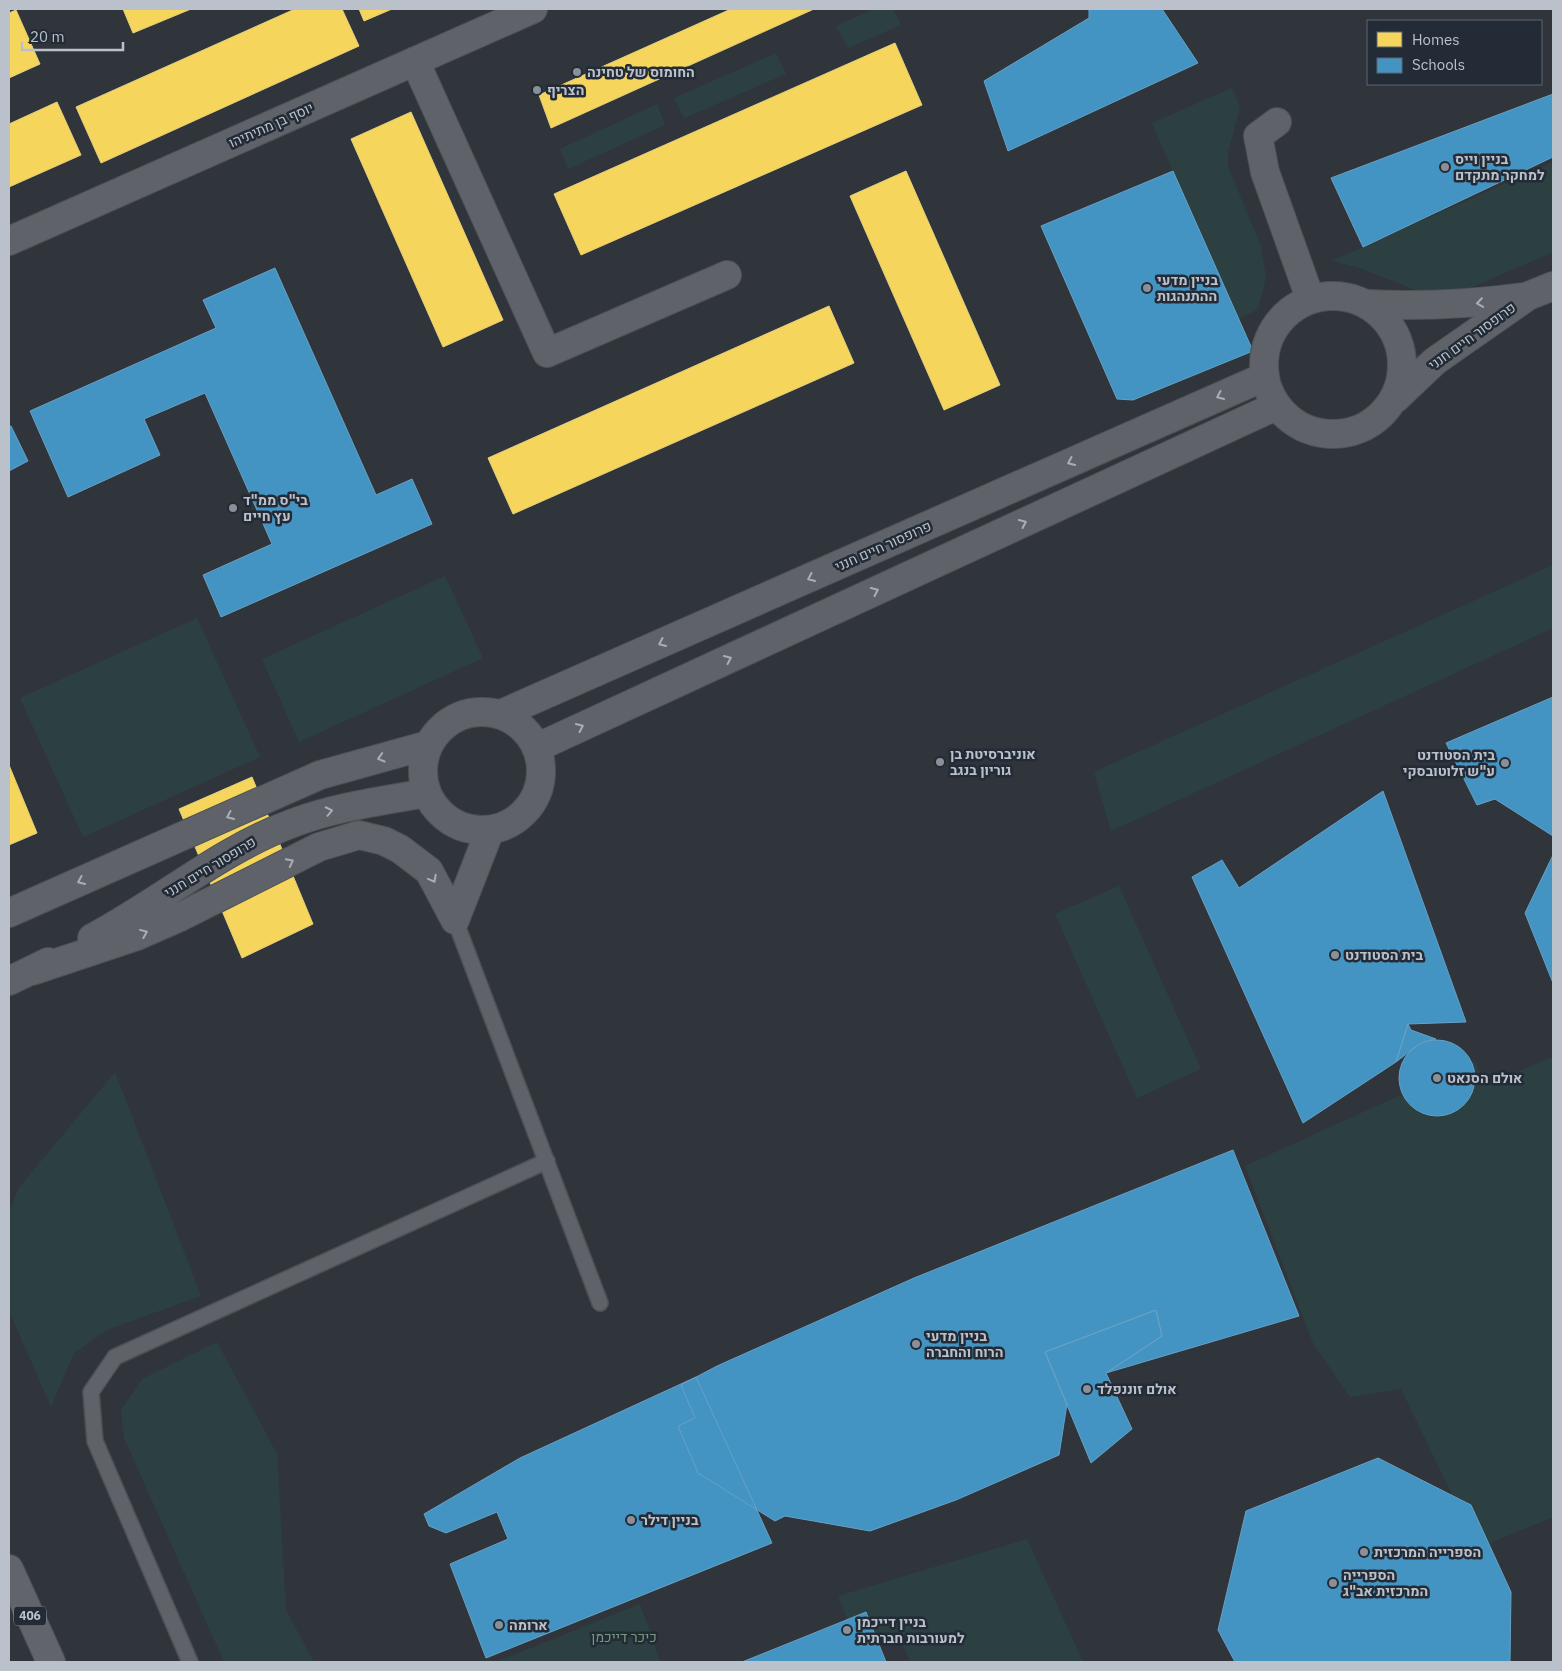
<svg xmlns="http://www.w3.org/2000/svg" width="1562" height="1671" viewBox="0 0 1562 1671" font-family="'IBM Plex Sans',Heebo,sans-serif">
<style>
.green{fill:#2c4042}
.homes{fill:#f6d55c;stroke:#e4cf7d}
.schools{fill:#4393c3;stroke:#67a1c5}
.lines{fill:none;stroke-linecap:round;stroke-linejoin:round}
.service-casing{stroke:#4c5156;stroke-width:18}
.minor-casing{stroke:#4c5156;stroke-width:30}
.primary-casing{stroke:#4c5158;stroke-width:30}
.service{stroke:#5f6369;stroke-width:15}
.minor{stroke:#5f6369;stroke-width:28}
.primary{stroke:#61656b;stroke-width:28}
.oneway{stroke:#a8aeb7}
.poi-dot{fill:#899099;stroke:#222b36;stroke-width:2}
.labels{text-anchor:middle;stroke-width:5;stroke-linejoin:round;paint-order:stroke}
.shield{fill:#222b36;stroke:#8c949e;stroke-width:1}
.shield-label{font-size:12px;font-weight:bold;fill:#bac1cb}
.poi-label{font-size:14px;font-weight:bold;fill:#bac1cb;stroke:#222b36;text-anchor:start}
.street-label{font-size:14px;fill:#bac1cb;stroke:#222b36}
.park-label{font-size:14px;fill:#739a7b;stroke:#222b36}
</style>
<rect width="100%" height="100%" fill="#2f353b"/>
<!-- green -->
<path class="green" d="M874 9H893L901 25 848 48 836 26Z
M776 53 786 74 684 118 674 98Z
M1232 88 1240 107 1228 152V167L1261 246 1266 277 1258 309 1238 320 1152 123Z
M657 104 665 125 568 169 560 149Z
M1553 162V252L1461 292 1416 290 1357 267 1332 261Z
M1553 565V628L1111 831 1094 772Z
M445 576 483 658 299 742 262 659Z
M197 618 260 757 83 837 20 698Z
M1119 886 1201 1069 1137 1098 1055 914Z
M1553 1057V1517L1478 1548 1401 1389 1350 1397 1313 1343 1245 1166 1475 1061 1485 1085Z
M115 1072 201 1296 109 1329 74 1353 51 1407 9 1311V1214L18 1189Z
M217 1342 277 1454 286 1610 314 1662H224L124 1438 121 1410 142 1379Z
M1027 1539 1083 1662H910L898 1633 859 1649 838 1596Z
M640 1604 660 1662H496Z"/>
<!-- homes -->
<path class="homes" d="M123 9H191L133 33Z
M295 9H342L359 46 101 163 76 107Z
M359 9H392L364 21Z
M731 9H814L551 128 539 95Z
M16 10 40 64 9 78V13Z
M895 43 922 105 581 255 554 194Z
M57 102 81 155 9 187V124Z
M411 112 503 320 443 347 351 139Z
M906 171 1000 385 944 410 850 196Z
M829 306 854 363 513 514 488 458Z
M9 765 37 833 9 845Z
M252 777 313 924 242 958 179 809Z"/>
<!-- schools -->
<path class="schools" d="M1089 9H1162L1198 63 1008 151 984 81 1089 18Z
M1553 94V157L1363 247 1331 178Z
M1173 171 1253 351 1133 400 1117 399 1041 226Z
M275 268 376 495 412 479 432 524 221 617 203 575 272 544 205 393 144 419 160 455 68 497 30 411 216 328 203 300Z
M9 426H11L28 461 9 471Z
M1553 697V836L1495 799 1477 805 1446 743Z
M1383 791 1466 1022 1408 1024 1396 1062 1303 1123 1192 877 1222 860 1239 888Z
M1553 855V983L1525 913Z
M1408 1024 1411 1030 1436 1039 1422 1042 1396 1062Z
M1399 1078a38 38 0 1 1 76 0a38 38 0 1 1-76 0Z
M1233 1150 1299 1316 1106 1373 1162 1336 1156 1310 1045 1352 1067 1404 1059 1455 956 1500 870 1531 785 1516 775 1521 698 1473 678 1426 695 1418 681 1385 717 1366 914 1278Z
M1156 1310 1162 1336 1106 1373 1132 1429 1091 1463 1045 1352Z
M696 1377 772 1543 486 1658 450 1564 508 1539 497 1512 446 1533 429 1526 424 1514 520 1458Z
M1378 1458 1471 1505 1511 1592 1510 1662H1235L1218 1630 1246 1511Z
M866 1612 886 1662H742L777 1648Z"/>
<g class="lines">
<!-- service casing -->
<g class="service-casing">
<path id="service" d="M455 920 600 1303
M190 1662 95 1441 91 1392 115 1357 547 1161"/>
</g>
<!-- minor casing -->
<g class="minor-casing">
<path id="minor" d="M415 61 547 353 727 275
M1277 122 1258 136 1265 172 1310 298
M9 241 533 9
M1264 365a69 69 0 1 1 138 0a69 69 0 1 1-138 0Z
M1368 304C1421 307 1471 304 1524 297
M1396 398 1435 361 1528 296 1553 286
M423 771a59 59 0 1 1 118 0a59 59 0 1 1-118 0Z
M501 714 1264 377
M536 748 1276 406
M9 913 320 775 428 745
M455 920 490 830
M92 938C160 902 220 850 293 823 335 807 381 801 426 793
M32 971 137 936 178 918 319 847 359 835 384 841 400 849 429 871 455 920
M9 981 48 962"/>
</g>
<!-- primary casing -->
<g class="primary-casing">
<path id="primary" d="M9 1569 51 1662"/>
</g>
<!-- service -->
<use href="#service" class="service"/>
<!-- minor -->
<use href="#minor" class="minor"/>
<!-- primary -->
<use href="#primary" class="primary"/>
</g>
<!-- one-way arrows -->
<defs><path id="oneway-chevron" d="M-2-3.5L2.5 0L-2 3.5" fill="none" stroke-width="1.6" stroke-linecap="round" stroke-linejoin="round" transform="scale(1.25)"/></defs>
<g class="oneway">
<use href="#oneway-chevron" transform="translate(1480 303) rotate(172)"/>
<use href="#oneway-chevron" transform="translate(1220 396) rotate(156)"/>
<use href="#oneway-chevron" transform="translate(1071 462) rotate(156)"/>
<use href="#oneway-chevron" transform="translate(1023 523) rotate(-25)"/>
<use href="#oneway-chevron" transform="translate(811 578) rotate(156)"/>
<use href="#oneway-chevron" transform="translate(875 591) rotate(-25)"/>
<use href="#oneway-chevron" transform="translate(662 643) rotate(156)"/>
<use href="#oneway-chevron" transform="translate(728 659) rotate(-25)"/>
<use href="#oneway-chevron" transform="translate(580 727) rotate(-25)"/>
<use href="#oneway-chevron" transform="translate(381 758) rotate(164)"/>
<use href="#oneway-chevron" transform="translate(329 811) rotate(-12)"/>
<use href="#oneway-chevron" transform="translate(230 816) rotate(156)"/>
<use href="#oneway-chevron" transform="translate(290 862) rotate(-27)"/>
<use href="#oneway-chevron" transform="translate(433 879) rotate(62)"/>
<use href="#oneway-chevron" transform="translate(81 881) rotate(156)"/>
<use href="#oneway-chevron" transform="translate(144 933) rotate(-22)"/>
</g>
<!-- markers -->
<g class="poi-dot">
<circle cx="577" cy="72" r="5"/>
<circle cx="537" cy="90" r="5"/>
<circle cx="1445" cy="167" r="5"/>
<circle cx="1147" cy="288" r="5"/>
<circle cx="233" cy="508" r="5"/>
<circle cx="940" cy="762" r="5"/>
<circle cx="1505" cy="763" r="5"/>
<circle cx="1335" cy="955" r="5"/>
<circle cx="1437" cy="1078" r="5"/>
<circle cx="916" cy="1344" r="5"/>
<circle cx="1087" cy="1389" r="5"/>
<circle cx="631" cy="1520" r="5"/>
<circle cx="1364" cy="1552" r="5"/>
<circle cx="1333" cy="1583" r="5"/>
<circle cx="499" cy="1625" r="5"/>
<circle cx="847" cy="1630" r="5"/>
</g>
<g class="labels">
<!-- shield labels -->
<rect class="shield" x="14" y="1606.5" width="32" height="19" rx="4"/>
<g class="shield-label">
<text x="30" y="1620">406</text>
</g>
<!-- poi labels -->
<g class="poi-label">
<text x="587" y="77">החומוס של טחינה</text>
<text x="547" y="95">הצריף</text>
<text x="1455" y="164">בניין וייס<tspan x="1455" dy="16">למחקר מתקדם</tspan></text>
<text x="1157" y="285">בניין מדעי<tspan x="1157" dy="16">ההתנהגות</tspan></text>
<text x="243" y="505">בי"ס ממ"ד<tspan x="243" dy="16">עץ חיים</tspan></text>
<text x="950" y="759">אוניברסיטת בן<tspan x="950" dy="16">גוריון בנגב</tspan></text>
<text x="1495" y="760" text-anchor="end">בית הסטודנט<tspan x="1495" dy="16">ע"ש זלוטובסקי</tspan></text>
<text x="1345" y="960">בית הסטודנט</text>
<text x="1447" y="1083">אולם הסנאט</text>
<text x="926" y="1341">בניין מדעי<tspan x="926" dy="16">הרוח והחברה</tspan></text>
<text x="1097" y="1394">אולם זוננפלד</text>
<text x="641" y="1525">בניין דילר</text>
<text x="1374" y="1557">הספרייה המרכזית</text>
<text x="1343" y="1580">הספרייה<tspan x="1343" dy="16">המרכזית אב"ג</tspan></text>
<text x="857" y="1627">בניין דייכמן<tspan x="857" dy="16">למעורבות חברתית</tspan></text>
<text x="509" y="1630">ארומה</text>
</g>
<!-- street labels -->
<g class="street-label">
<text transform="translate(271 125) rotate(-24)" y="5">יוסף בן מתיתיהו</text>
<text transform="translate(1472 336) rotate(-36)" y="5">פרופסור חיים חנני</text>
<text transform="translate(883 546) rotate(-24)" y="5">פרופסור חיים חנני</text>
<text transform="translate(210 867) rotate(-31)" y="5">פרופסור חיים חנני</text>
</g>
<!-- park labels -->
<g class="park-label">
<text x="624" y="1642">כיכר דייכמן</text>
</g>
</g>
<!-- border -->
<rect width="1562" height="1671" fill="none" stroke="#bac1cb" stroke-width="20"/>
<!-- legend -->
<rect x="1367" y="20" width="175" height="65" fill="#222b36" stroke="#5f6772"/>
<rect x="1377" y="32" width="25" height="15" fill="#f6d55c" stroke="#5f6772"/>
<text x="1412" y="45" font-size="15" fill="#bac1cb">Homes</text>
<rect x="1377" y="58" width="25" height="15" fill="#4393c3" stroke="#5f6772"/>
<text x="1412" y="70" font-size="15" fill="#bac1cb">Schools</text>
<!-- scale -->
<path d="M22 42v8h101v-8" fill="none" stroke="#bac1cb" stroke-width="2.5"/>
<text x="30" y="42" font-size="15" fill="#bac1cb" stroke="#222b36" stroke-width="4" paint-order="stroke">20 m</text>
</svg>
